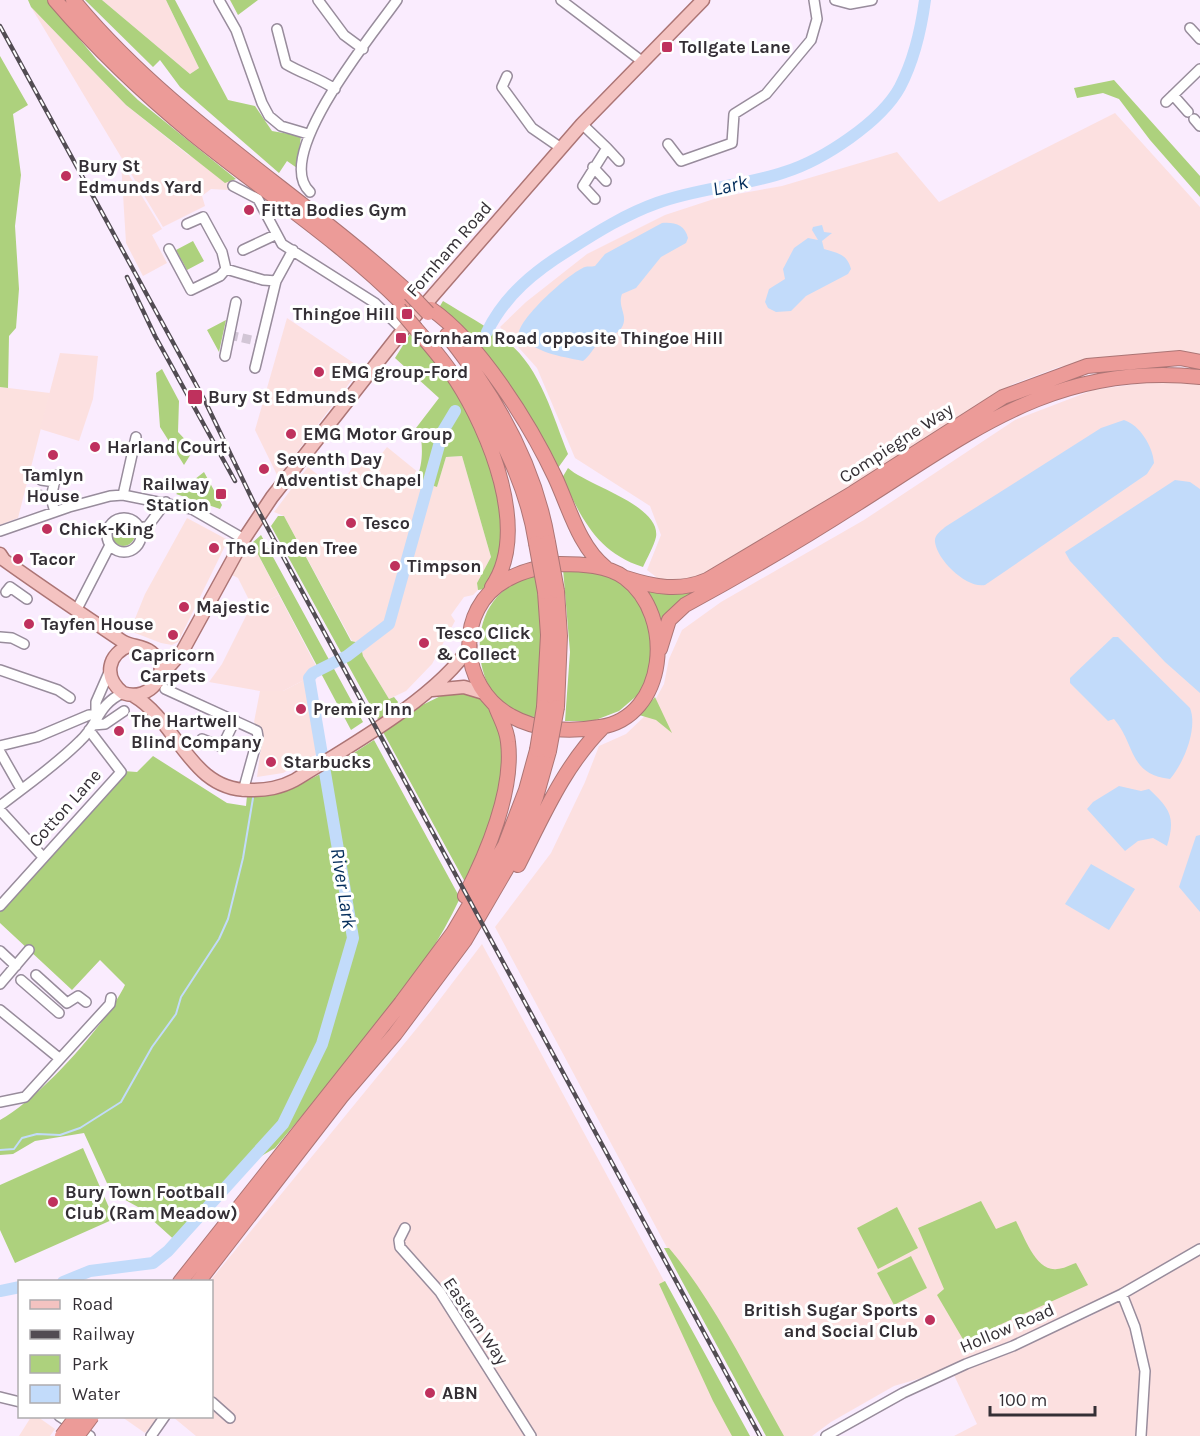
<svg xmlns="http://www.w3.org/2000/svg" width="1200" height="1436" viewBox="0 0 1200 1436" font-family="Karla,sans-serif">
<style>
.commercial{fill:#fce1df}
.industrial{fill:#fce0e0}
.green{fill:#add17d}
.water{fill:#c2dbfa}
.lines{fill:none;stroke-linecap:round;stroke-linejoin:round}
.stream{stroke:#c2dbfa;stroke-width:2}
.river{stroke:#c2dbfa;stroke-width:12}
.minor-tunnel{stroke:#d2c6d6;stroke-width:9;stroke-dasharray:9 4.5;stroke-linecap:butt}
.minor-casing{stroke:#988c9c;stroke-width:12}
.major-casing{stroke:#ac7575;stroke-width:15}
.highway-casing{stroke:#ac7575;stroke-width:16}
.minor{stroke:#fff;stroke-width:9}
.major{stroke:#f4c3c1;stroke-width:12}
.highway{stroke:#ec9b98;stroke-width:14}
.rail-casing{stroke:#524c53;stroke-width:4.5}
.rail{stroke:#fff;stroke-width:2;stroke-dasharray:7;stroke-linecap:butt}
.highway-bridge-casing{stroke:#ac7575;stroke-width:16;stroke-linecap:butt}
.highway-bridge{stroke:#ec9b98;stroke-width:14}
.poi-dot{fill:#bf315d;stroke:#fff;stroke-width:2}
.labels{text-anchor:middle;stroke-width:6;stroke-linejoin:round;paint-order:stroke}
.poi-label{font-size:18px;font-weight:bold;fill:#342f35;stroke:#fff;text-anchor:start}
.street-label{font-size:18px;fill:#342f35;stroke:#fff}
.water-label{font-size:20px;font-style:italic;fill:#032d5b;stroke:#fff}
</style>
<rect width="100%" height="100%" fill="#faecfe"/>
<!-- commercial -->
<path class="commercial" d="M0 387 50 393 18 518 0 525Z
M387 447 419 473 416 479 437 487 446 457 462 456 491 557 477 583 478 590 473 595 464 597 451 615 455 621 432 664 406 691 389 699 363 656 360 643 352 641 284 516 274 512 308 467 336 489 354 466 360 468 363 464 370 469Z
M187 518 228 540 178 642 172 645 161 643 130 631 145 594Z
M250 539 279 595 253 608 238 578 232 575Z
M306 679 319 753 283 773 257 777 262 739 254 722 260 691H283Z
M31 1417H38L55 1429 50 1436H19Z"/>
<!-- industrial -->
<path class="industrial" d="M102 0H166L199 68 190 74Z
M31 7 126 105 187 154 236 182 229 190 211 189 202 196 205 206 163 227Z
M1115 113 1200 207V356L1152 353 1059 367 1013 384 770 536 695 578 664 583 647 570 661 535 650 506 575 458 537 368 500 327 526 302 587 254 665 215 720 197 782 186 897 152 939 202Z
M121 162 162 229 152 235 167 263 143 276 126 243Z
M287 318 361 368 278 477 255 430Z
M60 353 98 356 93 399 79 441 40 429Z
M1166 380 1200 384V1246L1073 1314 928 1376 894 1386 831 1422 812 1436H768L495 927 551 853 585 782 599 746 626 734 648 713 664 684 669 659 682 630 721 602 864 520 1015 420 1093 390Z
M279 595 316 666 310 670 306 679 283 691H260L209 682 222 664 251 606 253 608Z
M482 944 664 1281 739 1436H196L173 1417 212 1416 210 1281 431 1011Z
M1200 1255V1436H954L977 1424 953 1373 1089 1317Z
M122 1417H159L145 1433Z"/>
<!-- green -->
<path class="green" d="M28 0H47L97 60 138 100 236 179 225 183 126 105 31 7Z
M85 0H102L190 74 199 68 166 0H175L228 100 255 106 272 131 301 136 297 168 287 161 279 173 180 87 160 60 153 67Z
M230 0H258L238 15Z
M0 56 28 105 13 114 21 175 15 226 19 289 16 328 9 336 8 388 0 387Z
M1114 80 1200 176V197L1150 140 1119 99 1103 93 1077 98 1074 88Z
M193 241 204 261 187 270 176 250Z
M443 301C464 314 487 326 506 341 540 366 553 417 568 454L558 468 474 343 440 306Z
M226 320 219 352 207 330Z
M410 334 429 353 470 412 498 486 505 549 485 589 478 590 477 583 491 557 462 456 446 457 437 487 416 480C423 465 423 448 420 431L416 428 439 398 395 358Z
M162 369 179 401 178 432 194 449 184 465 160 427 156 373Z
M568 468C588 486 661 505 656 537 654 546 647 558 643 567 596 552 582 518 562 478Z
M204 472 222 505 220 509 176 494Z
M278 516H284L351 641 360 643 363 656 389 699 394 697 398 702 392 713 379 721 271 526Z
M111 534a12 12 0 1 1 24 0a12 12 0 1 1-24 0Z
M261 535 363 722 351 730 252 543Z
M581 567 622 581 650 615 652 668 640 693 619 711 593 721H565L570 652 563 569Z
M535 574 545 648 536 717C482 717 465 639 493 602 504 587 518 581 535 574Z
M713 585 664 626 656 607 642 588Z
M453 690 480 697 492 712 504 745 498 802 480 857 465 882 383 732 410 711Z
M655 697 672 733 656 720 639 715Z
M374 740 460 898C417 990 339 1071 275 1148L258 1158 179 1244 138 1207 111 1192 84 1133 35 1141 13 1154 0 1155V1120C40 1098 105 1026 125 985L100 960 72 990 0 923V910L123 771 137 772 153 756 227 803 246 806 247 796C294 797 336 764 374 740Z
M83 1148 114 1219 15 1263 0 1230V1185Z
M981 1201 996 1229 1016 1221C1024 1236 1036 1272 1057 1269 1063 1269 1070 1265 1076 1263L1088 1285 964 1341 937 1295 944 1289 918 1228Z
M897 1207 918 1248 878 1269 857 1228Z
M664 1248H669C715 1302 749 1375 784 1436H766Z
M911 1256 927 1288 894 1305 877 1273Z
M665 1281 750 1436H732L713 1401 659 1284Z"/>
<!-- water -->
<path class="water" d="M662 223C675 222 685 225 688 238L686 243 661 257 636 288 622 294C618 305 625 312 624 321 622 335 608 335 599 343 593 348 590 356 583 361 559 356 536 353 519 335 516 321 570 272 585 267 588 266 591 267 595 266L605 254Z
M822 225 824 232 832 233 822 241 824 249C836 253 847 253 851 269L848 274 806 296 791 311 776 312 768 308 765 302 769 289 785 279 783 269 794 248 808 238 818 240 812 230 813 227Z
M1124 420C1140 425 1153 447 1154 463L1147 474 985 585C967 589 937 560 935 542 934 535 941 531 945 527L1101 428Z
M1175 480 1190 482 1200 489V693L1165 662 1070 561 1065 552Z
M1113 637H1118L1190 708C1198 728 1184 763 1170 779 1128 774 1136 745 1114 719L1108 721 1070 683V678Z
M1119 786 1141 791 1149 789C1170 809 1176 817 1167 846L1153 838 1138 841 1125 851 1087 809 1093 802Z
M1200 835V912L1179 887 1196 836Z
M1091 864 1135 889 1109 930 1065 904Z"/>
<g class="lines">
<!-- stream -->
<path class="stream" d="M0 1150 14 1149 22 1138 37 1134 60 1135 80 1128 121 1102 152 1047 176 1014 181 997 219 939 228 919 243 858 253 798"/>
<!-- river -->
<path class="river" d="M487 332C505 295 535 271 569 250 597 232 626 214 657 203 698 188 744 186 785 172 823 160 881 122 900 87 914 60 921 30 925 0
M63 1282 90 1271 153 1263 168 1251 283 1124 322 1044 353 938 309 678 313 673 347 656 389 624 443 431 455 411
M0 1291 20 1287"/>
<!-- minor-tunnel -->
<path class="minor-tunnel" d="M229 335 261 342"/>
<!-- minor casing -->
<g class="minor-casing">
<path id="minor" d="M219 0 236 30 262 103 269 116 281 126 308 134
M318 0 344 35 363 49
M561 0 643 62
M835 0 850 4 872 0
M1190 28 1200 39
M277 29 286 64C303 74 319 78 335 89
M507 76 502 87 532 128 561 148
M1173 95 1188 112
M1166 102 1200 69
M1194 119 1200 126
M582 124 607 148 583 186 595 199
M668 144 681 161 732 143 734 114 766 94 811 40 817 19 814 0
M607 148 619 161
M593 167 606 181
M233 186 258 199 282 244 375 303 403 330
M310 192C271 156 374 33 397 0
M169 249 191 290 220 276 226 269 222 252 203 217 187 224
M243 250 275 235
M226 269 263 280 276 281
M225 356 236 302
M255 368 276 281 293 250
M41 480 55 482
M38 495 51 498
M123 495 136 437
M55 512 51 498 56 475
M107 535a17 17 0 1 1 34 0a17 17 0 1 1-34 0Z
M140 528 148 526 166 502
M0 531 69 507 110 496 123 495 192 509 244 539
M6 592 10 587 27 599
M76 611 110 545
M0 637 12 638 24 644
M0 670 58 690 70 698
M165 689 257 731 258 737 243 791
M96 715V702L110 670
M93 725 105 724 124 711
M202 739 222 747 235 720
M0 746 37 737 89 715H96
M0 752 21 789
M0 806C27 785 56 765 80 741 99 724 97 705 123 693
M0 810 43 857
M0 906 121 772 89 730
M0 951 16 966
M36 975 67 1003 78 996 86 1002
M21 980 59 1013
M0 984 29 950
M0 1010 59 1058
M0 1102 25 1097 110 1004 111 998
M405 1228 399 1240 400 1247 440 1292 531 1436
M1122 1294 1135 1327 1145 1371 1141 1436
M0 1397 20 1402
M212 1402 230 1418
M59 1416 90 1436
M151 1436 165 1416
M826 1436 903 1393 966 1364 1013 1346 1122 1294 1200 1249"/>
</g>
<!-- major casing -->
<g class="major-casing">
<path id="major" d="M0 554 4 560C43 588 82 614 122 641 131 647 142 645 151 652 175 670 150 703 123 693 103 677 107 654 131 645
M158 679 182 652 244 539 272 497 403 330 582 124 703 0
M432 690 464 687 484 693
M134 696C178 722 190 791 250 790 267 790 280 788 295 780 348 747 438 697 470 646"/>
</g>
<!-- highway casing -->
<g class="highway-casing">
<path id="highway" d="M55 0C97 49 143 93 193 134 263 191 339 240 403 304
M73 0C168 116 301 194 410 294
M431 309C479 342 530 424 555 477 569 507 579 547 606 568
M416 329C430 345 445 362 456 380 489 431 531 531 492 587
M447 335C495 395 535 465 548 542
M465 379C499 429 527 484 536 543
M560 564C581 564 608 565 625 578 676 616 667 717 600 727 571 732 537 731 511 716 459 688 453 608 508 579 524 570 542 567 560 564Z
M626 578C654 587 679 592 707 580L853 493 1003 397 1087 366 1180 358 1200 362
M557 591 560 636 557 707
M660 649 669 620 685 605C744 573 802 539 858 503 972 431 1057 362 1200 377
M544 707 548 635 545 592
M518 865C543 816 564 766 603 727
M465 896C487 854 514 790 508 742 507 729 500 718 496 707
M180 1282 401 1003 453 933 505 845 526 790 537 750
M198 1282 341 1097 395 1034 465 940 511 861 536 797 549 751"/>
</g>
<!-- minor -->
<use href="#minor" class="minor"/>
<!-- major -->
<use href="#major" class="major"/>
<!-- highway -->
<use href="#highway" class="highway"/>
<!-- rail casing -->
<g class="rail-casing">
<path id="rail" d="M0 26 205 401 253 501 760 1436
M127 277 155 336 235 481"/>
</g>
<!-- rail -->
<use href="#rail" class="rail"/>
<!-- highway-bridge casing -->
<g class="highway-bridge-casing">
<path id="highway-bridge" d="M410 294 428 313
M399 309 416 329
M548 542 557 591
M536 543 545 592
M537 750 544 707
M549 751 557 707
M62 1436 77 1416
M77 1436 92 1416"/>
</g>
<!-- highway-bridge -->
<use href="#highway-bridge" class="highway-bridge"/>
</g>
<!-- markers -->
<g class="poi-dot">
<rect x="661" y="41" width="12" height="12" rx="3"/>
<circle cx="66" cy="176" r="6"/>
<circle cx="249" cy="210" r="6"/>
<rect x="401" y="308" width="12" height="12" rx="3"/>
<rect x="395" y="332" width="12" height="12" rx="3"/>
<circle cx="319" cy="372" r="6"/>
<rect x="187" y="389" width="16" height="16" rx="3"/>
<circle cx="291" cy="434" r="6"/>
<circle cx="95" cy="447" r="6"/>
<circle cx="53" cy="455" r="6"/>
<circle cx="264" cy="469" r="6"/>
<rect x="215" y="488" width="12" height="12" rx="3"/>
<circle cx="351" cy="523" r="6"/>
<circle cx="47" cy="529" r="6"/>
<circle cx="214" cy="548" r="6"/>
<circle cx="18" cy="559" r="6"/>
<circle cx="395" cy="566" r="6"/>
<circle cx="184" cy="607" r="6"/>
<circle cx="29" cy="624" r="6"/>
<circle cx="173" cy="635" r="6"/>
<circle cx="424" cy="643" r="6"/>
<circle cx="301" cy="709" r="6"/>
<circle cx="119" cy="731" r="6"/>
<circle cx="271" cy="762" r="6"/>
<circle cx="53" cy="1202" r="6"/>
<circle cx="930" cy="1320" r="6"/>
<circle cx="430" cy="1393" r="6"/>
</g>
<g class="labels">
<!-- poi labels -->
<g class="poi-label">
<text x="679" y="53">Tollgate Lane</text>
<text x="78" y="172">Bury St<tspan x="78" dy="21">Edmunds Yard</tspan></text>
<text x="261" y="216">Fitta Bodies Gym</text>
<text x="395" y="320" text-anchor="end">Thingoe Hill</text>
<text x="413" y="344">Fornham Road opposite Thingoe Hill</text>
<text x="331" y="378">EMG group-Ford</text>
<text x="208" y="403">Bury St Edmunds</text>
<text x="303" y="440">EMG Motor Group</text>
<text x="107" y="453">Harland Court</text>
<text x="276" y="465">Seventh Day<tspan x="276" dy="21">Adventist Chapel</tspan></text>
<text x="53" y="481" text-anchor="middle">Tamlyn<tspan x="53" dy="21">House</tspan></text>
<text x="209" y="490" text-anchor="end">Railway<tspan x="209" dy="21">Station</tspan></text>
<text x="363" y="529">Tesco</text>
<text x="59" y="535">Chick-King</text>
<text x="226" y="554">The Linden Tree</text>
<text x="30" y="565">Tacor</text>
<text x="407" y="572">Timpson</text>
<text x="196" y="613">Majestic</text>
<text x="41" y="630">Tayfen House</text>
<text x="436" y="639">Tesco Click<tspan x="436" dy="21">&amp; Collect</tspan></text>
<text x="173" y="661" text-anchor="middle">Capricorn<tspan x="173" dy="21">Carpets</tspan></text>
<text x="313" y="715">Premier Inn</text>
<text x="131" y="727">The Hartwell<tspan x="131" dy="21">Blind Company</tspan></text>
<text x="283" y="768">Starbucks</text>
<text x="65" y="1198">Bury Town Football<tspan x="65" dy="21">Club (Ram Meadow)</tspan></text>
<text x="918" y="1316" text-anchor="end">British Sugar Sports<tspan x="918" dy="21">and Social Club</tspan></text>
<text x="442" y="1399">ABN</text>
</g>
<!-- street labels -->
<g class="street-label">
<text transform="translate(449 249) rotate(-49)" y="6">Fornham Road</text>
<text transform="translate(896 443) rotate(-33)" y="6">Compiegne Way</text>
<text transform="translate(65 808) rotate(-48)" y="6">Cotton Lane</text>
<text transform="translate(476 1321) rotate(56)" y="6">Eastern Way</text>
<text transform="translate(1007 1328) rotate(-23)" y="6">Hollow Road</text>
</g>
<!-- water labels -->
<g class="water-label">
<text transform="translate(730 185) rotate(-13)" y="7">Lark</text>
<text transform="translate(344 888) rotate(81)" y="7">River Lark</text>
</g>
</g>
<!-- legend -->
<rect x="18" y="1280" width="195" height="138" fill="#ffffff" stroke="#aeacae" stroke-width="1.5"/>
<rect x="30" y="1300" width="30" height="9" fill="#f4c3c1" stroke="#aeacae" stroke-width="1.5"/>
<text x="72" y="1310" font-size="18" fill="#342f35">Road</text>
<rect x="30" y="1330" width="30" height="9" fill="#524c53" stroke="#aeacae" stroke-width="1.5"/>
<text x="72" y="1340" font-size="18" fill="#342f35">Railway</text>
<rect x="30" y="1355" width="30" height="18" fill="#add17d" stroke="#aeacae" stroke-width="1.5"/>
<text x="72" y="1370" font-size="18" fill="#342f35">Park</text>
<rect x="30" y="1385" width="30" height="18" fill="#c2dbfa" stroke="#aeacae" stroke-width="1.5"/>
<text x="72" y="1400" font-size="18" fill="#342f35">Water</text>
<!-- scale -->
<path d="M990 1406v9h105v-9" fill="none" stroke="#342f35" stroke-width="3"/>
<text x="999" y="1406" font-size="18" fill="#342f35" stroke="#ffffff" stroke-width="4.5" paint-order="stroke">100 m</text>
</svg>
